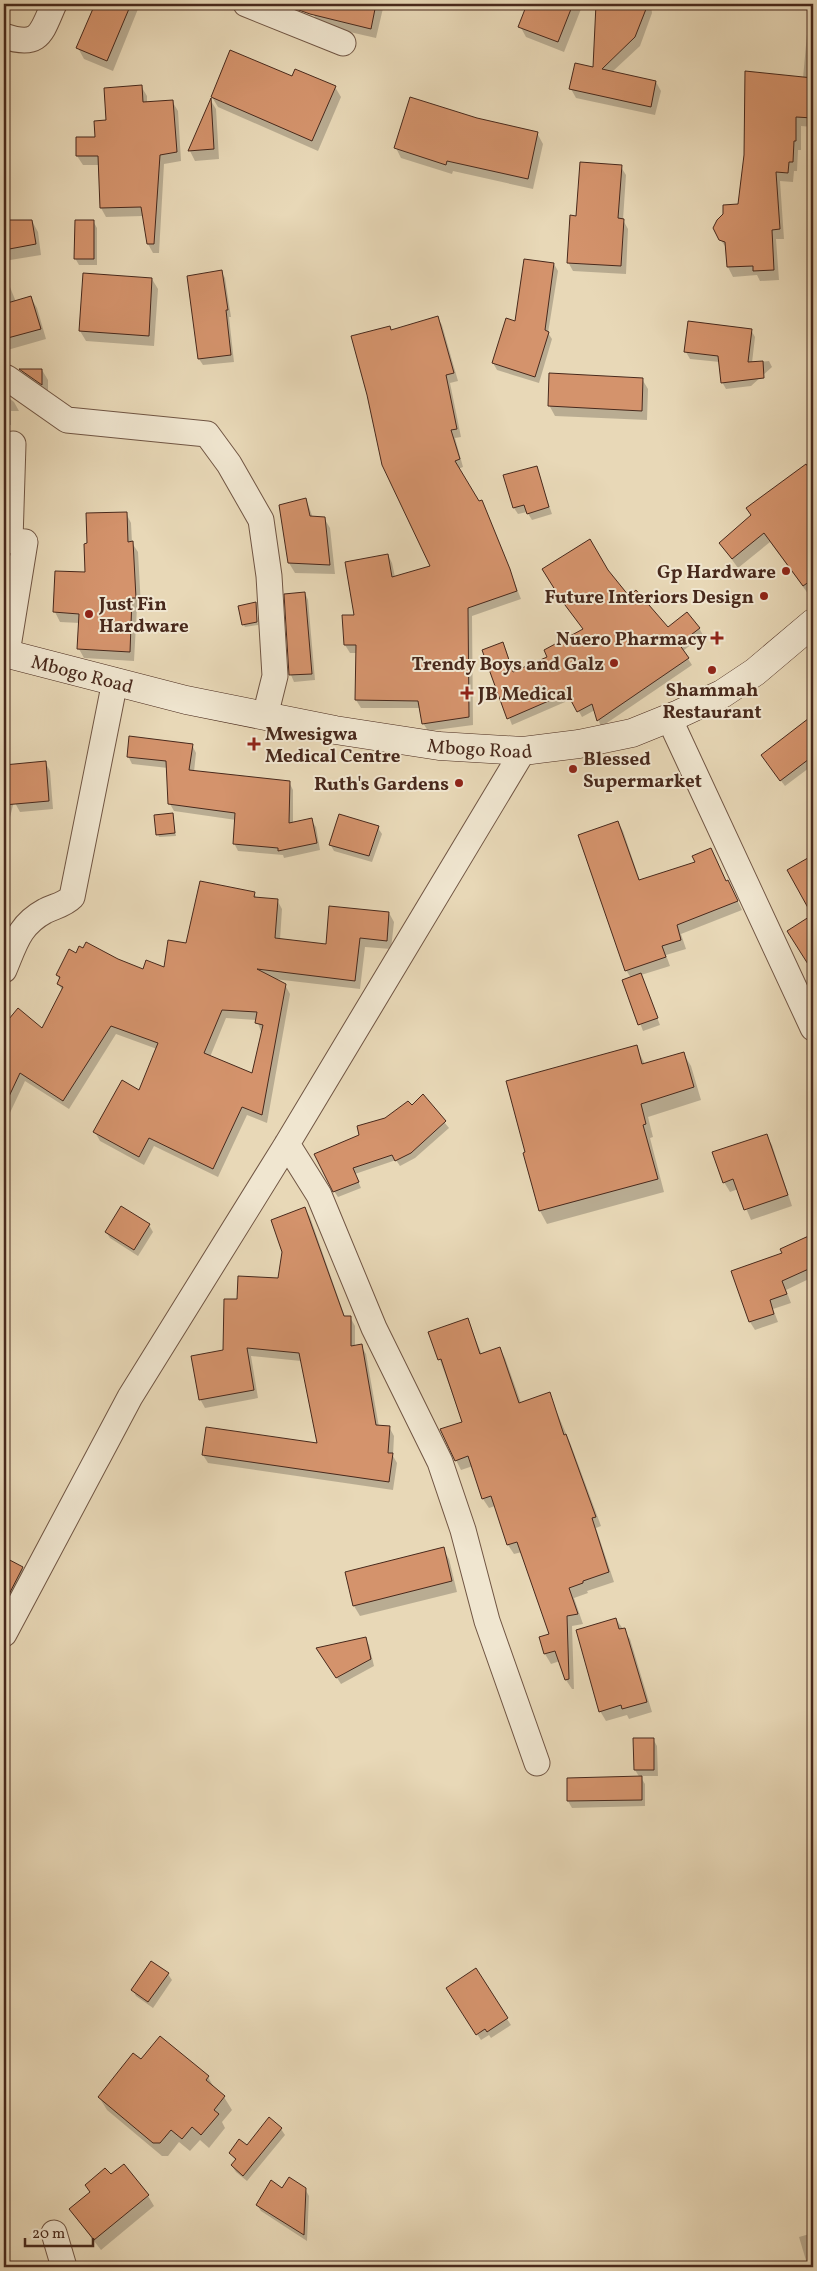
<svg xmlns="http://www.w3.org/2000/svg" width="817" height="2271" viewBox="0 0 817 2271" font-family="Vollkorn,serif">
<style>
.shadow{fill:#0003;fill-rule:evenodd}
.building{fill:#d4936c;stroke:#48291c;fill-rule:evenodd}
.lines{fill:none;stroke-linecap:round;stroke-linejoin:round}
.minor-casing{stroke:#705543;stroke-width:27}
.secondary-casing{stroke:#48291c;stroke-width:29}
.minor{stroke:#f0e6d0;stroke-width:25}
.secondary{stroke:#f0e6d0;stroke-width:28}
.poi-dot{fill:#8f2418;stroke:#f0e6d0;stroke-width:2}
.labels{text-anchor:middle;stroke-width:4;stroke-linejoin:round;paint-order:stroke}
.poi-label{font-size:19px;font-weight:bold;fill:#48291c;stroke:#f0e6d0;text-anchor:end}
.street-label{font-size:19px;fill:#48291c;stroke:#f0e6d0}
</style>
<rect width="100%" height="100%" fill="#e8d8b7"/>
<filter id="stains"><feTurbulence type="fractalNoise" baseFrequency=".004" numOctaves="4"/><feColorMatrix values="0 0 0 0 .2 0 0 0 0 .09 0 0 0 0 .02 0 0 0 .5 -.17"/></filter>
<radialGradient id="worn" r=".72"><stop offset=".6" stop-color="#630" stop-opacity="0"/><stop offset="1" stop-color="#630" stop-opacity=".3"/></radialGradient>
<!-- shadow -->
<path class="shadow" d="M4 4H9L4 14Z
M96 4H140L113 71 84 59 78 48Z
M316 4H384L376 38 319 25 314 15Z
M528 4H583L564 52 526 37 520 26Z
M597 4H651L652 13 640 46 612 72 656 82 661 91 655 115 576 98 571 89 594 68Z
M808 23 813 24V127L801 126V150H798L797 171H794L793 182 780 181 784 239H776L779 280 760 281 757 275 733 277 728 267 727 249 720 239 803 78Z
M292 78 335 87 341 97 318 151 218 107 212 97Z
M141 86 147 96V103L172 101 178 111 181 161 164 164 159 253H153L148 244 143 216 106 217 101 208 100 165H83L77 156 97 138 108 121Z
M211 101 216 109 219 159 195 161 190 151Z
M477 119 537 133 543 144 533 189 453 171 452 174 401 158 396 148Z
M621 167 626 175 623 220 628 229 626 274 573 271 568 262Z
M4 221H32L38 232 41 255 4 261 5 287H10L16 302 31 298 37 308 46 339 4 351Z
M93 221 97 228V265H79L75 258Z
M554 264 558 271 548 333 552 339 539 383 497 370 493 363Z
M221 271 225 278 231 317H229L234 362 203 365 199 359Z
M152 279 158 289 154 346 86 341 80 331Z
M437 317 442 325 458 381 450 383 461 437 455 438 463 467 458 469 479 503 482 502 486 510 521 599 472 616 473 725 428 731 423 723 421 708H361L356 700 357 653H350L345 645 355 616 388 555 392 563 395 577 432 567 390 328 391 331Z
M751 330 755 337 752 363 769 361 772 367 751 386 726 389 722 382 720 362 690 359 686 352Z
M21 370H42L48 380V394L26 379Z
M642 379 648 389 647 420 555 416 549 405Z
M4 394 14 402 19 411H11V425H4Z
M806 466 813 476V593L809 595 770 542 738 568 720 543Z
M536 467 552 514 532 520 527 512 518 514 514 508Z
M306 499 313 518H324L330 528 335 574 295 573 289 563Z
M126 513 131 523 132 543 138 552 141 607H137L134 661 84 658 79 649 80 623 60 622 55 612 86 573Z
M4 556 7 557 11 564 4 610Z
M607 570 629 597 668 629 699 628 703 635 683 651 692 665 601 727 595 710 582 717 572 699 512 725 484 651 506 650 514 673 549 657 584 630Z
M305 593 308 600 315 680 294 682 291 675 286 595Z
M256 603 258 625 245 627 243 624Z
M4 685 7 691 4 704Z
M811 719 813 722V765L785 786 766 761Z
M192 745 196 753 194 772 289 782 293 790V824L311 820 316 827 320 850 284 858 283 855 238 851 234 843 236 820 174 811 170 804 168 768 132 764 128 756Z
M45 762 50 771 53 809 20 812 14 801 4 842V766Z
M172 814 176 836 159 837 158 834Z
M618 822 623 831 640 881 726 883 733 891 742 910 681 934 686 949 666 955 670 966 641 975 660 1025 643 1031 624 981 631 978 626 970Z
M378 828 382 834 372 862 334 851 330 844Z
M813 857V915L788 870Z
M254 893 257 899 277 900 282 909 280 940 327 946 389 913 394 922 391 949 365 947 360 989 274 979 285 985 290 994 267 1123 247 1115 218 1177 154 1146 144 1165 100 1141 95 1132 140 1092 157 1049 116 1034 69 1109 25 1081 8 1117 4 1115V1027L18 1009 42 1030 63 991 58 984 60 980 57 975 76 954 117 960 144 970 165 968 187 945ZM226 1018 257 1020 261 1032 253 1075 210 1057Z
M813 916V970L789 932Z
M636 1047 645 1064 683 1053 691 1066 701 1100 648 1117 653 1137 650 1138 664 1192 547 1224 540 1211Z
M423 1096 449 1128 415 1158 400 1166 396 1160 355 1174 361 1188 338 1197 334 1191 361 1136 385 1119 412 1107Z
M766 1135 772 1145 792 1206 751 1220 738 1189 730 1192 724 1182Z
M305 1209 310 1217 345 1317H350L355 1326V1347L361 1346 366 1354 379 1427H389L394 1436 393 1456 397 1463 393 1490 208 1463 203 1455 319 1444 301 1361 251 1356 258 1398 205 1408 200 1399 224 1351 238 1300 279 1279Z
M149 1225 153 1232 138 1256 110 1238 106 1232Z
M813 1236V1277L786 1290 791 1303 773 1309 778 1322 755 1330 750 1322 733 1272 784 1254 782 1250Z
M468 1320 482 1355 500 1349 505 1358 521 1403 549 1394 571 1445 601 1526 596 1528 614 1582 587 1591 588 1593 574 1598 583 1624 572 1626 574 1689H572L566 1680 560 1661 551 1664 545 1654 540 1638 551 1635 522 1552 514 1554 508 1545 495 1506 489 1508 483 1499 473 1466 461 1470 456 1460 463 1423 430 1333Z
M443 1549 449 1559 457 1592 360 1616 354 1606Z
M4 1559 22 1568 27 1576 12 1605 4 1600Z
M616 1619 630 1639 652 1712 629 1719 627 1715 606 1721 600 1711Z
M365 1638 369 1645 374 1666 341 1684 322 1655Z
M653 1739 657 1746 658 1776H640L645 1784V1806L572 1808 568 1801V1779L640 1778 635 1770Z
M475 1970 511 2025 491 2038 489 2035 481 2040 451 1995Z
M168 1974 172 1980 153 2008 136 1996 133 1990Z
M141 2061 208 2077 215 2089 224 2097 232 2110 222 2122 225 2128 209 2148 200 2140 190 2151 179 2142 168 2156H162L107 2110 99 2097Z
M281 2129 285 2135 247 2181 236 2172 232 2166 236 2161 230 2153Z
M111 2176 148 2196 154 2206 101 2250 70 2210Z
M305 2189 309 2196 307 2241 261 2211 257 2205 283 2190Z
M813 2233V2267H808L799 2237Z"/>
<!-- building -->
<path class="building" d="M95 4H131L107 61 76 48Z
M296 4H376L371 29 310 14 296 9Z
M527 4H573L558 42 518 27Z
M596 4H648L635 37 602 69 656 81 651 107 569 89 575 63 593 67Z
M230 50 292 76 295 69 336 86 312 141 211 97Z
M745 71 813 78V118L796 117V141H794L793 162H789L788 173 776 172 780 229 772 230 774 270 753 271V266L727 267 725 242 719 240 713 228 717 220 723 214V205L738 204 744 155Z
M142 85 143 102 173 100 177 152 160 155 154 244H147L141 207 100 208 98 156H76V137H95L94 121 106 120 104 88Z
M410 97 477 118 538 132 528 179 447 161 446 165 394 148Z
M211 98 214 149 188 151Z
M580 162 622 165 618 218 624 219 621 266 567 263 570 215 576 216Z
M4 220H32L36 244 4 250Z
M75 220H94V259H74Z
M524 259 554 263 545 330 549 332 535 377 492 363 506 318 515 321Z
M222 270 228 310H226L231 355 198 359 187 276Z
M83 273 152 278 149 336 79 331Z
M31 296 41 329 4 339V304Z
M438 316 454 373 446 375 457 429 451 430 460 459 455 461 479 501 482 500 510 569 517 591 468 608 469 717 422 724 418 701 355 700 356 645H344L342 615H354L345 562 388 554 392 577 430 566 382 465 367 395 351 336 390 326 391 330Z
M688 321 752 329 748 362 763 361 764 378 721 383 718 356 684 352Z
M19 369H42V385Z
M549 373 643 378 642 411 548 406Z
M806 464 813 474V579L803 586 764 533 732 559 719 543 751 515 746 508Z
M537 466 549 507 527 514 524 505 513 508 503 475Z
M306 498 310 516 325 517 330 565 288 563 279 505Z
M127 512 128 542 133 541 136 598H132L130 652 77 649 79 614 53 612 55 571 85 572 84 544 87 543 86 513Z
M590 539 608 570 629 596 636 590 668 627 687 612 700 628 679 644 689 658 597 721 592 704 577 712 567 693 507 719 482 650 503 642 513 672 547 657 544 650 583 629 562 601 542 569Z
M305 592 312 674 289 675 284 594Z
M256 602 257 622 242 625 238 606Z
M813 715V756L780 781 761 755Z
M129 736 193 744 189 770 290 781 289 823 312 818 317 843 278 851V848L233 844 235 813 168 804 166 761 127 757Z
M46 761 49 801 4 805V765Z
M173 813 175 833 156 835 154 815Z
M339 814 379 826 369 856 329 845Z
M618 821 639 880 695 862 692 856 711 848 726 881 728 880 738 901 677 925 681 940 662 946 666 957 625 971 578 835Z
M813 855V972L787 931 812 915 787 870Z
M200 881 255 892 254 897 278 899 275 938 326 944 329 906 389 912 387 941 360 938 355 981 257 969 286 984 262 1115 242 1107 213 1169 149 1138 139 1157 93 1132 122 1080 139 1090 158 1043 111 1026 63 1101 20 1073 4 1107V1025L18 1008 42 1028 63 987 57 984 60 977 56 975 69 949 76 953 79 946 83 948 86 942 118 959 143 969 146 960 164 967 168 940 186 943ZM222 1010 257 1012 255 1023 263 1025 252 1073 204 1053Z
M641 973 658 1018 638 1025 622 980Z
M637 1045 642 1064 684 1052 694 1087 641 1104 646 1124 643 1125 658 1179 539 1211 523 1153 525 1152 506 1081Z
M423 1094 446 1121 411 1153 395 1161 392 1155 353 1168 359 1182 333 1192 314 1154 359 1135 357 1126 385 1118 408 1101 412 1105Z
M767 1134 788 1195 744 1210 733 1179 723 1183 712 1152Z
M121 1206 150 1224 134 1250 105 1232Z
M305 1207 344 1316H351V1346L362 1344 376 1425 390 1426 388 1453H393L389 1482 202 1455 206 1427 317 1443 299 1353 247 1348 254 1390 199 1400 191 1356 223 1350 224 1299H237L238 1276 278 1278 282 1252 271 1220Z
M813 1234V1267L782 1281 787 1294 770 1300 774 1314 749 1322 731 1271 782 1253 780 1249Z
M468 1318 480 1354 500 1347 519 1403 550 1392 564 1435 566 1434 596 1517 592 1518 609 1572 583 1581V1583L569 1588 578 1614 567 1616 569 1679 565 1680 555 1651 544 1654 539 1637 549 1634 517 1542 507 1545 491 1496 482 1499 468 1456 455 1461 440 1429 462 1422 441 1359 438 1360 428 1332Z
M444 1547 452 1581 353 1606 345 1572Z
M4 1557 23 1567 4 1604Z
M616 1618 619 1629 625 1628 647 1702 622 1709 621 1705 599 1712 576 1630Z
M366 1637 371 1659 336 1678 316 1648Z
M633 1738H654V1770H634Z
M642 1776V1800L567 1801V1778Z
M151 1961 169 1973 148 2002 131 1990Z
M476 1968 508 2018 487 2032 485 2029 476 2035 446 1988Z
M160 2036 209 2076 206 2080 225 2096 214 2110 219 2114 201 2135 192 2127 182 2139 171 2130 160 2143H153L98 2097 133 2053 141 2059Z
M269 2117 282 2128 243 2176 231 2165 236 2159 229 2153 239 2139 247 2145Z
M124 2164 149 2195 94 2240 69 2209 90 2192 85 2185 105 2168 111 2174Z
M289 2177 306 2188 304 2235 256 2205 271 2180 282 2188Z"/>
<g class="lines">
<!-- minor casing -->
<g class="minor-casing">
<path id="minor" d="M246 4 343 43
M4 36C40 48 41 33 54 4
M7 378 67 420 207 434 229 464 261 520 269 576 275 676 265 716
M4 540 25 542 7 653
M10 540 13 444
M669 718 813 1028
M4 970C15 944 19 925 45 911 55 906 64 905 72 897L115 681
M287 1144 319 1195 374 1328 440 1462 463 1530 487 1621 537 1763
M4 1634 130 1397 287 1144 523 751
M54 2233 64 2267"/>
</g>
<!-- secondary casing -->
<g class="secondary-casing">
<g id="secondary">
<path id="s1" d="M4 653 186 700 335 730 439 746 523 751 579 744 632 733 679 714 722 694 755 672 813 623"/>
</g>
</g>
<!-- minor -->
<use href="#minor" class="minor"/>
<!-- secondary -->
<use href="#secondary" class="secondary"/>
</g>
<!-- markers -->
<g class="poi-dot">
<circle cx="786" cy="571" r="5"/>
<circle cx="764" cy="596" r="5"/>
<circle cx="89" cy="614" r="5"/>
<path d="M714.5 630.5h5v5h5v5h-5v5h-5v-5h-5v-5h5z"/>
<circle cx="614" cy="663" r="5"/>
<circle cx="712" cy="670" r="5"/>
<path d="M464.5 685.5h5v5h5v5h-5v5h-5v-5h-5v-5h5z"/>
<path d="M251.5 736.5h5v5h5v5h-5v5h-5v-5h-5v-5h5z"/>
<circle cx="573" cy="769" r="5"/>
<circle cx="459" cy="783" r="5"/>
</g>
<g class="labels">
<!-- poi labels -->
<g class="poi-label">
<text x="776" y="578">Gp Hardware</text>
<text x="754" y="603">Future Interiors Design</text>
<text x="99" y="610" text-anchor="start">Just Fin<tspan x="99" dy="22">Hardware</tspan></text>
<text x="707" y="645">Nuero Pharmacy</text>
<text x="604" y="670">Trendy Boys and Galz</text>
<text x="712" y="696" text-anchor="middle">Shammah<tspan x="712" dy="22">Restaurant</tspan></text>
<text x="478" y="700" text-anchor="start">JB Medical</text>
<text x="265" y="740" text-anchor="start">Mwesigwa<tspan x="265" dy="22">Medical Centre</tspan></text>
<text x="583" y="765" text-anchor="start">Blessed<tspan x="583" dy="22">Supermarket</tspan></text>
<text x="449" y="790">Ruth's Gardens</text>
</g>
<!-- street labels -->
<g class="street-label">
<text dy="7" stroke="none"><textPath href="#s1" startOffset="81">Mbogo Road</textPath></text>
<text dy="7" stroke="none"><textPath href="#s1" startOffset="486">Mbogo Road</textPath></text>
</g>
</g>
<!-- margin -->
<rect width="817" height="2271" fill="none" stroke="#e8d8b7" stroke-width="20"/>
<rect x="5" y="5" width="807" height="2261" fill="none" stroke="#48291c" stroke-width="2.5"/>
<rect x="10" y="10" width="797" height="2251" fill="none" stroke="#48291c"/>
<!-- scale -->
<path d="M25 2238v8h68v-8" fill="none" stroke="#48291c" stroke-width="2.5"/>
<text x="32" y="2238" font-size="15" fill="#48291c" stroke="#f0e6d0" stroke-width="4" paint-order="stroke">20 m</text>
<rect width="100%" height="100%" filter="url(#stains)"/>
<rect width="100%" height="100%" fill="url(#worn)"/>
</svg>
